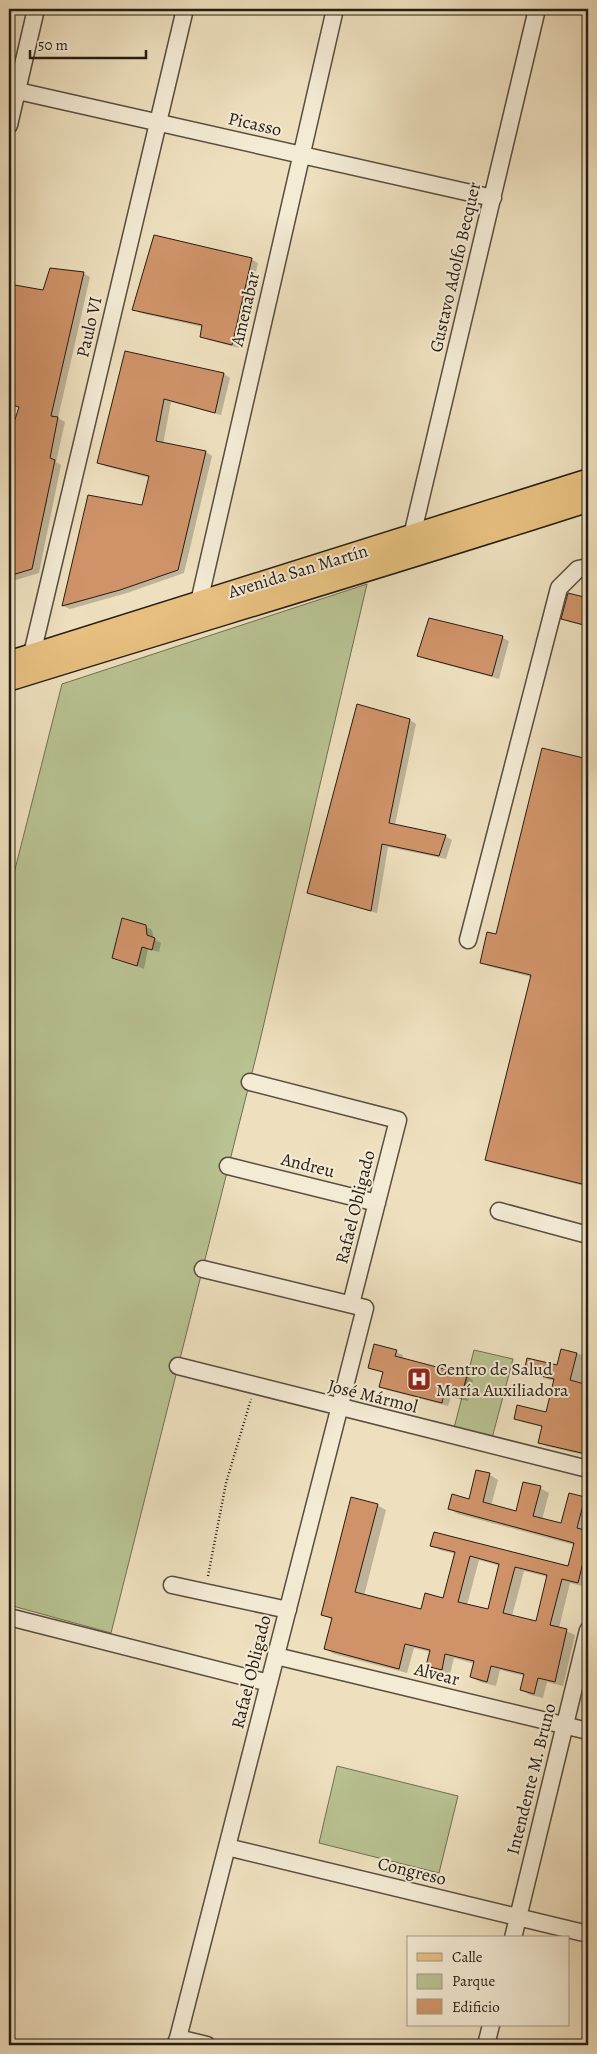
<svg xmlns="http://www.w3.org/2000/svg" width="597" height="2054" viewBox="0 0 597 2054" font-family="Alegreya,serif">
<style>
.green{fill:#b9c292;stroke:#6f6f52}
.shadow{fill:#0003;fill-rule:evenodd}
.building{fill:#d09369;stroke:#251c13;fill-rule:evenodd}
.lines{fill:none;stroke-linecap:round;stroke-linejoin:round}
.minor-casing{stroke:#574d3e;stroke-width:19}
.major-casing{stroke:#251c13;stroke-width:24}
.path{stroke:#251c13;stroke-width:2.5;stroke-dasharray:1 2.5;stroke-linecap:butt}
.minor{stroke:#f4ebd5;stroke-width:16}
.major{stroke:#e7c080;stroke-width:21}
.labels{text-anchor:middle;stroke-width:4;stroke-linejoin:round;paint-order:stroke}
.street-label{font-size:18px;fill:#251c13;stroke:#f4ebd5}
.poi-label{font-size:18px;fill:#251c13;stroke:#f4ebd5;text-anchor:start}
</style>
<rect width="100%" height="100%" fill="#eee0bf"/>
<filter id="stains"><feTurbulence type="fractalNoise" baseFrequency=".004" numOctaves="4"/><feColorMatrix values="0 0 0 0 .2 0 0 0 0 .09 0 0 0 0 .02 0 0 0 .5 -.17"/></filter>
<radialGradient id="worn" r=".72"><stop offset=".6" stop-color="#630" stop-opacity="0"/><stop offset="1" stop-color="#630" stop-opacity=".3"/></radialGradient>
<!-- green -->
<path class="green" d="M367 584 258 1049 111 1633 9 1605V893L62 684Z
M474 1350 513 1359 491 1442 453 1432Z
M337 1766 458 1796 439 1873 319 1843Z"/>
<!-- shadow -->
<path class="shadow" d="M251 259 258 263 239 348 208 340 201 336 203 327 140 313 134 309Z
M83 273 90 277 58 418 65 422 56 462 61 465 39 573 9 582V499L11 490H9V442L20 408 9 405V285L44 291Z
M126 352 224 374 230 378 221 415 171 402 163 444 206 452 212 456 184 573 127 593 70 609 63 606 89 496 143 506 150 478 105 466 98 462Z
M569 594 588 599V627L569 622 563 619Z
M503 638 509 641 499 679 425 659 419 655Z
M410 720 416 724 395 825 445 836 452 840 446 859 388 847 377 913 315 896 309 892Z
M588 740V1187L493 1163 486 1159 531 977 488 966 481 962 497 936 583 759Z
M145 926 152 930 154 939 161 943 159 952 148 949 144 969 114 957Z
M562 1350 588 1356V1456L546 1446 540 1442 543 1427 522 1422 515 1418 547 1413 555 1381 532 1375 525 1372 558 1366Z
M396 1352 403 1355 402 1359 467 1376 473 1380 468 1401 451 1397 448 1406 387 1390 380 1386 384 1373 370 1367Z
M477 1471 490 1475 498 1480 491 1506 516 1513 540 1488 549 1493 542 1520 562 1525 584 1498 588 1501V1521L585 1531 588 1532V1578L586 1587 570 1583 559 1628 575 1635 563 1686 547 1682 543 1698 530 1695 522 1690 525 1676 500 1670 496 1686 480 1682 471 1677 475 1664 454 1658 450 1674 436 1671 427 1666 430 1652 414 1648 407 1673 334 1654 326 1649 333 1620 322 1614 377 1505 386 1510 364 1596 422 1611 444 1600 455 1554 440 1550 432 1545 569 1567 574 1545 458 1514 450 1509 470 1500ZM479 1560 500 1566 489 1611 467 1605ZM524 1571 548 1577 537 1623 512 1616Z"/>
<!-- building -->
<path class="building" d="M154 235 252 258 232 345 200 337 202 325 132 310Z
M50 268 84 272 51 416 58 417 50 458 55 460 32 569 9 576V438L19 407 9 404V284L43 290Z
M125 351 224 373 215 413 164 399 156 441 206 451 178 570 120 590 62 606 88 495 142 505 149 476 97 463Z
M568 593 588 598V626L561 619Z
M429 618 503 636 492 676 417 656Z
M357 704 410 719 389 823 446 835 439 856 382 844 371 911 307 893Z
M542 748 588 759V1161L582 1184 485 1160 531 975 480 963 487 932 496 934Z
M122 918 146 925 147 935 155 938 152 950 142 947 137 966 112 958Z
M374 1344 397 1350 395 1356 467 1375 461 1398 444 1394 442 1403 379 1387 383 1372 368 1368Z
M561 1349 577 1353 570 1380 588 1385V1445L586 1454 538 1443 542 1426 514 1419 517 1405 546 1412 554 1379 524 1372 527 1358 557 1365Z
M476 1470 490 1473 483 1502 516 1511 523 1482 541 1486 533 1516 561 1523 569 1493 585 1497 577 1528 588 1531V1547L587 1546 578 1583 562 1579 550 1625 567 1629 555 1682 538 1678 534 1694 520 1690 524 1674 491 1666 487 1682 470 1677 474 1661 445 1654 442 1670 426 1666 430 1650 405 1644 399 1669 324 1649 332 1618 321 1615 351 1497 378 1504 355 1592 421 1609 425 1593 443 1598 455 1552 430 1546 434 1532 568 1566 574 1543 448 1509 452 1494 469 1499ZM470 1556 499 1564 488 1609 458 1602ZM515 1567 547 1575 536 1621 503 1613Z"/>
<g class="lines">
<!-- minor casing -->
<g class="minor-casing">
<path id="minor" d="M9 89 493 198
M9 125 36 9
M410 544 537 9
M200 611 199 602 335 9
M32 654 185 9
M468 940 559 588 578 569 588 567
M250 1082 398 1120 351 1304
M228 1166 377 1203
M499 1211 588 1235
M178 1366 588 1469
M172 1585 288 1610
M9 1617 269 1683
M276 1656 588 1731
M227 1847 588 1934
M513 1938 588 1630
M178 2038 207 2045
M175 2045 178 2038 365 1308 203 1269
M486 2045 491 2025"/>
</g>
<!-- major casing -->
<g class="major-casing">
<path id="major" d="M9 662 588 480
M9 680C202 620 396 563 588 501"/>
</g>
<!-- path -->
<path class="path" d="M208 1576 226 1483 251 1399"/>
<!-- minor -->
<use href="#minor" class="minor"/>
<!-- major -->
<use href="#major" class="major"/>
</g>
<!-- icons -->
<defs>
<g id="hospital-square" transform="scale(1.25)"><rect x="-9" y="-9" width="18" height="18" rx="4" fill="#8f2418" stroke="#f4ebd5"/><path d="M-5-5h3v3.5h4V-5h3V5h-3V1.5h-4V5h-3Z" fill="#fff"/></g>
</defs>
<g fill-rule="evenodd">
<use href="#hospital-square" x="419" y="1379"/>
</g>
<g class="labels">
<!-- street labels -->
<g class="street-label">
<text transform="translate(255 124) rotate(13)" y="6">Picasso</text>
<text transform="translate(455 267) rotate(-77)" y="6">Gustavo Adolfo Becquer</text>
<text transform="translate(245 309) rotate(-77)" y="6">Amenabar</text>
<text transform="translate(89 327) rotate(-77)" y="6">Paulo VI</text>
<text transform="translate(298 571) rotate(-17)" y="6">Avenida San Martín</text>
<text transform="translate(308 1165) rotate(14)" y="6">Andreu</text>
<text transform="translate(355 1207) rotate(-76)" y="6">Rafael Obligado</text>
<text transform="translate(373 1396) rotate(14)" y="6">José Mármol</text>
<text transform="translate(251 1672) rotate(-76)" y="6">Rafael Obligado</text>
<text transform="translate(437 1674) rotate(14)" y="6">Alvear</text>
<text transform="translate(531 1779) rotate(-76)" y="6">Intendente M. Bruno</text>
<text transform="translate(412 1871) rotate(14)" y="6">Congreso</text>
</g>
<!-- poi labels -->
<g class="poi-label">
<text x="436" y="1375">Centro de Salud<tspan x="436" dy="21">María Auxiliadora</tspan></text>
</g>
</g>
<!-- margin -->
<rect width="597" height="2054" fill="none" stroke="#eee0bf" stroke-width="30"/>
<rect x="10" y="10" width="577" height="2034" fill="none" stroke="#251c13" stroke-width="2.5"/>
<rect x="15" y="15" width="567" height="2024" fill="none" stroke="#251c13"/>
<!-- legend -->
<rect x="407" y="1936" width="162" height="90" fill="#f4ebd5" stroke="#a19887"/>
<rect x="417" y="1953" width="25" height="8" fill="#e7c080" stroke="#a19887"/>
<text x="452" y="1962" font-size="15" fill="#251c13">Calle</text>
<rect x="417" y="1974" width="25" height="15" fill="#b9c292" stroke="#a19887"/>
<text x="452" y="1986" font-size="15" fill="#251c13">Parque</text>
<rect x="417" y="1999" width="25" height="15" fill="#d09369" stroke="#a19887"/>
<text x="452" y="2012" font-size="15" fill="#251c13">Edificio</text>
<!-- scale -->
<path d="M30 50v8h116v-8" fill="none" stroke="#251c13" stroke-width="2.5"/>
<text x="38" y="50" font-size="15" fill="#251c13" stroke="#f4ebd5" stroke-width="4" paint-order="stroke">50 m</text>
<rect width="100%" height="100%" filter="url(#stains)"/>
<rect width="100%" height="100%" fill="url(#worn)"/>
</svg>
